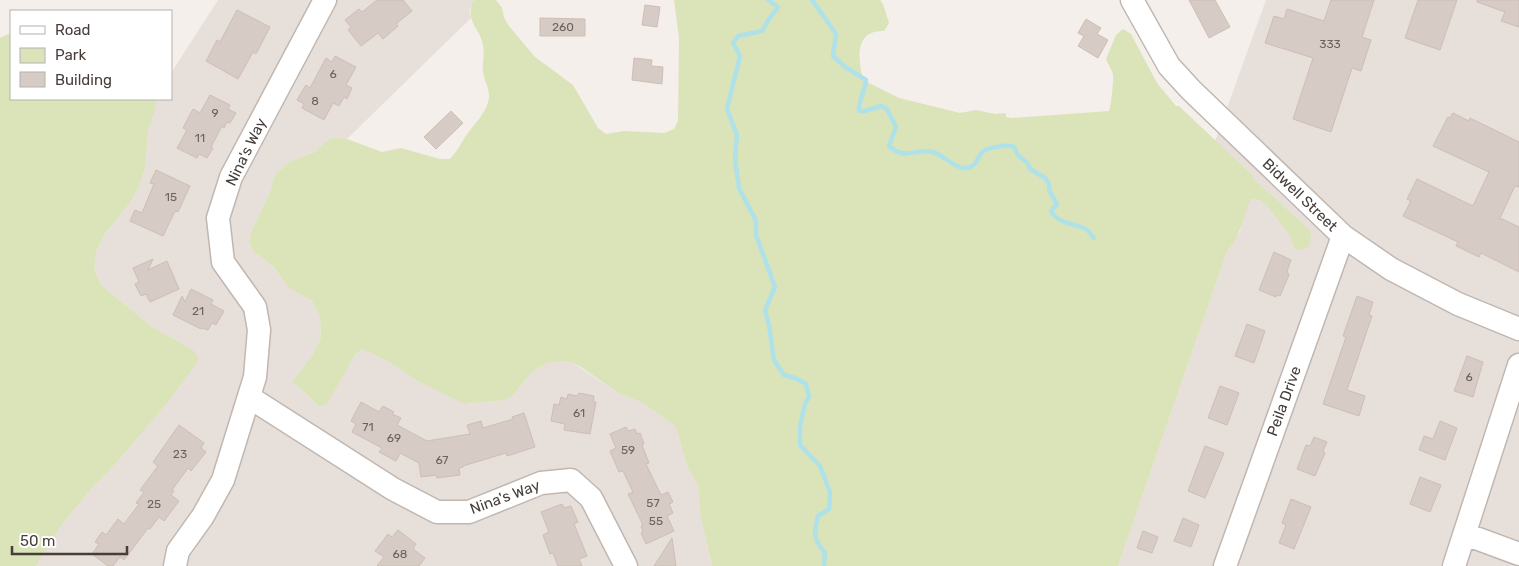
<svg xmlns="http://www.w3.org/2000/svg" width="1519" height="566" viewBox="0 0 1519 566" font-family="Rubik,sans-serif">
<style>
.residential{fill:#e7dfda}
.green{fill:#dbe3b9}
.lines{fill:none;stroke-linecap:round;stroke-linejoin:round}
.stream{stroke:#afe1e9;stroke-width:4.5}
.building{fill:#d7cbc5;stroke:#cebeb5}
.minor-casing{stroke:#c1b7b1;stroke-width:25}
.minor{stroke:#fff;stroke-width:22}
.labels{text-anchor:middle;stroke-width:5;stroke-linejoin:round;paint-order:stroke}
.number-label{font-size:12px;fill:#6b615d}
.street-label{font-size:15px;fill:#473e3a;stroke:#fff}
</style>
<rect width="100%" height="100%" fill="#f4efeb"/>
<!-- residential -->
<path class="residential" d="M218 0H475L472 2 469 11 471 18 347 139 338 138 321 146 315 152 289 162 275 175 270 192 251 232 249 241 252 250 273 266 289 288 312 301 320 317 321 336 320 340 312 356 292 382 306 393 318 406 327 403 355 355 362 349 389 362 421 383 466 404 505 400 513 395 531 373 546 363 565 361 573 363 618 393 643 403 674 425 678 434 688 469 698 484 700 513 712 566H36L60 527 91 489 118 461 168 402 193 350 151 326 101 285 94 267 97 249 106 232 130 203 139 187 145 169 148 131 154 114 157 99H171V73Z
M1266 0H1519V566H1118L1227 251 1230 248 1240 231 1243 216 1251 199 1260 200 1267 206 1289 235 1294 248 1311 231 1274 197 1252 178V176L1215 141Z"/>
<!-- green -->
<path class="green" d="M475 0H496L502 8 504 18 509 26 535 57 573 85 598 128 606 134 624 131 664 133 674 129 678 121 679 38 674 0H880L883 4 889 23 884 31C854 30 858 59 863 80L899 98 960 113 976 110 995 114 1006 113V117L1012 118 1109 111C1111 106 1114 79 1113 74 1111 69 1108 64 1106 59L1116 35 1123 29 1131 34 1157 83 1176 106H1179L1253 176 1252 178 1274 197 1311 231 1310 246 1306 248 1298 250 1294 248 1289 235 1267 206 1260 200 1251 199C1244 214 1239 241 1227 251L1118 566H712L700 513 698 484 688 469 678 434 674 425 643 403 618 393 581 367 573 363 565 361 546 363 531 373 513 395 505 400 465 404 421 383 389 362 362 349 355 355 327 404 322 406H318L306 393 292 382 312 356 320 340 321 336 320 317 312 301 289 288 273 266 252 250 249 241 251 232 270 192 275 175 289 162 315 152 321 146 329 140 338 138 347 139 382 152 401 148 440 159H450C457 152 460 145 465 137 473 125 487 113 489 98 490 89 484 80 483 72 482 63 485 53 483 45 480 27 466 24 472 2Z
M11 33V99H157L154 114 148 131 145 169 139 187 130 203 106 232 97 249 94 268 101 285 151 326 193 350 199 359 168 402 118 461 91 489 60 527 36 566H0V38Z"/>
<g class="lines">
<!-- stream -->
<path class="stream" d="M768 0 778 7 769 19 762 31 738 36 733 43 740 56 727 109 737 135 735 159 739 188 756 221V235L775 287 765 310 769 325 774 360 784 375 795 378 806 384 809 396 805 404 800 426V445L820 466 830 492 829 509 818 516C814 534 812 537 825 553L824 566
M812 0 836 34 833 56 845 67 866 80C865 91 858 102 859 111H865L881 106 887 109 896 127 889 146C905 161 915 148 933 152 944 155 956 170 967 168 976 167 977 159 982 152 986 148 1010 143 1015 148 1015 149 1017 154 1018 155 1024 162 1026 158 1030 169L1045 178 1049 184V190L1057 204 1051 211C1058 224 1074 223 1086 229 1089 231 1091 235 1094 238"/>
</g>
<!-- building -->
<path class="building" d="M377 0H403L412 11 396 24 398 26 383 39 378 33 361 46 348 30 351 27 345 20 359 9 362 12Z
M1189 0H1215L1230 27 1209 38Z
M1331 0H1374L1362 37 1371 40 1361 71 1352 68 1331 132 1293 119 1313 58 1265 43 1274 16 1284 19 1287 9 1324 21Z
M1418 0H1457L1440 50 1405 38Z
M1477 0H1519V27L1501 21 1505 12 1477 2Z
M645 5 660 7 657 27 642 25Z
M237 10 270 27 256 54 253 52 238 79 206 61 217 40 220 42Z
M540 18 585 19V36H540Z
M1086 19 1101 28 1097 34 1108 40 1098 58 1078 46 1084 36 1078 33Z
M335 56 356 67 346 85 352 88 347 99 344 97 339 106 333 103 324 120 302 108 304 104 297 100 306 85 310 88 326 58 332 62Z
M634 58 652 60 651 66 663 67 662 84 632 80Z
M210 95 230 105 228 109 236 113 230 123 227 122 224 128 222 126 211 147 213 148 207 158 199 154 197 158 177 148 187 130 183 128 193 109 200 113Z
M451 111 463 123 436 149 424 137Z
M1453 113 1469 121 1470 118 1519 142V187L1515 186 1500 218 1519 227V272L1481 253 1479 257 1456 246 1458 242 1403 216 1411 201 1407 199 1417 179 1473 206 1489 172 1433 146 1448 117 1450 118Z
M156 170 190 186 178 212 175 211 163 236 130 221 135 210 142 213 154 184 150 183Z
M1274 252 1291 260 1287 271 1289 275 1280 296 1277 295 1276 297 1259 290Z
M153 259 148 270 167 261 179 289 150 302 146 294 141 296 135 284 139 282 133 268Z
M191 289 213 300 211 304 224 311 216 325 212 323 208 330 202 328 201 329 173 315 182 296 185 302Z
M1357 296 1373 302 1369 315 1372 316 1347 390 1365 396 1359 416 1323 404 1346 337 1343 336Z
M1247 324 1265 331 1254 363 1235 356Z
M1467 356 1483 362 1473 397 1454 391Z
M1220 386 1239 393 1227 425 1208 418Z
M579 393 594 396 593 402H596L590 434 564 430 565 424 551 421 554 404 559 405 561 397 567 399 568 394 577 396Z
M361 402 379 412 383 406 394 412 392 414 401 418 397 425 427 441 470 434 467 425 481 421 483 428 513 419 512 417 524 413 535 447 507 456 506 453 463 466V467L459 468 460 475 437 478 436 475 421 477 419 463 400 453 396 461 379 452 382 448 352 432 356 424 351 421Z
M1440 421 1457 428 1445 460 1419 450 1424 436 1433 439Z
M179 425 204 443 201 448 206 452 191 471 188 468 172 490 174 491 171 495 179 501 164 521 159 517 150 529 148 528 124 560 120 557 113 566H108L92 554 99 544 95 542 102 532 106 535 118 519 124 524 139 504 136 503 144 492 140 490 158 466 153 462Z
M626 427 628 431 635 429 637 434 640 433 644 444 642 445 649 463 646 464 661 495 668 492 673 502 669 504 673 513 667 516 674 531 646 544 641 533 643 532 641 526 643 525 628 494 633 492 623 471 619 472 610 451 616 448 610 434Z
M1314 437 1327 442 1323 451 1325 453 1315 476 1297 469 1306 445 1310 446Z
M1205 446 1224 453 1205 498 1188 491Z
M1420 477 1441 485 1430 512 1410 504Z
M1291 499 1311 507 1294 549 1279 543 1286 525 1282 523Z
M562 504 564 508 571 506 578 522 574 524 587 556 579 559 582 566H558L553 553 550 554 543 535 549 532 541 512Z
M1183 518 1199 525 1191 547 1174 541Z
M398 530 416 544 413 549 425 558 419 566H377L384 557 375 551 388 534 392 537Z
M1143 531 1158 537 1152 553 1137 548Z
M672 538 676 566H654Z"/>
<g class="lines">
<!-- minor casing -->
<g class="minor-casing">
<path id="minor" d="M1132 0 1169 66 1191 90 1343 236 1391 269 1458 304 1519 329
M249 397 393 489 437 512H469L541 483 571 480 591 498 626 566
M1465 534 1519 554
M175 566 178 551 203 516 223 480 255 377 259 330 255 307 223 262 218 218 231 177 325 0
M1225 566 1343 236
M1454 566 1519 365"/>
</g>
<!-- minor -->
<use href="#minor" class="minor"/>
</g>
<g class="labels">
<!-- number labels -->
<g class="number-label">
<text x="563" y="31">260</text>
<text x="1330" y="48">333</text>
<text x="333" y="78">6</text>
<text x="315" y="105">8</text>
<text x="215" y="117">9</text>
<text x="200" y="142">11</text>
<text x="171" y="201">15</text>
<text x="198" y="315">21</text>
<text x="1469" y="381">6</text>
<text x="579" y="417">61</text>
<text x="368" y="431">71</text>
<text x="394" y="442">69</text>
<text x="628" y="454">59</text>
<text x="180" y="458">23</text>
<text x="442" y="464">67</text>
<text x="653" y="507">57</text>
<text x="154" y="508">25</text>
<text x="656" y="525">55</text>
<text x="400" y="558">68</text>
</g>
<!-- street labels -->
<g class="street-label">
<text transform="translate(246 152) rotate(-64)" y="5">Nina's Way</text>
<text transform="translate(1300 195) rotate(44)" y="5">Bidwell Street</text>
<text transform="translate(1284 401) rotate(-70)" y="5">Peila Drive</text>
<text transform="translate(505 497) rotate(-20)" y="5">Nina's Way</text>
</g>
</g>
<!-- legend -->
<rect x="10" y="10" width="162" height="90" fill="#ffffff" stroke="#b5b2b0"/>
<rect x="20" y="26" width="25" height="8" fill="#ffffff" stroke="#b5b2b0"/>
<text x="55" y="35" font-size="15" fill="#473e3a">Road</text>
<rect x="20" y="48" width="25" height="15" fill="#dbe3b9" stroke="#b5b2b0"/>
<text x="55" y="60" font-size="15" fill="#473e3a">Park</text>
<rect x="20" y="72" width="25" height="15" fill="#d7cbc5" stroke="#b5b2b0"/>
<text x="55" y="85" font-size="15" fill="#473e3a">Building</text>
<!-- scale -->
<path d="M12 546v8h115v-8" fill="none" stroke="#473e3a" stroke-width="2.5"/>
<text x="20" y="546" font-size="15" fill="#473e3a" stroke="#ffffff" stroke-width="4" paint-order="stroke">50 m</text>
</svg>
